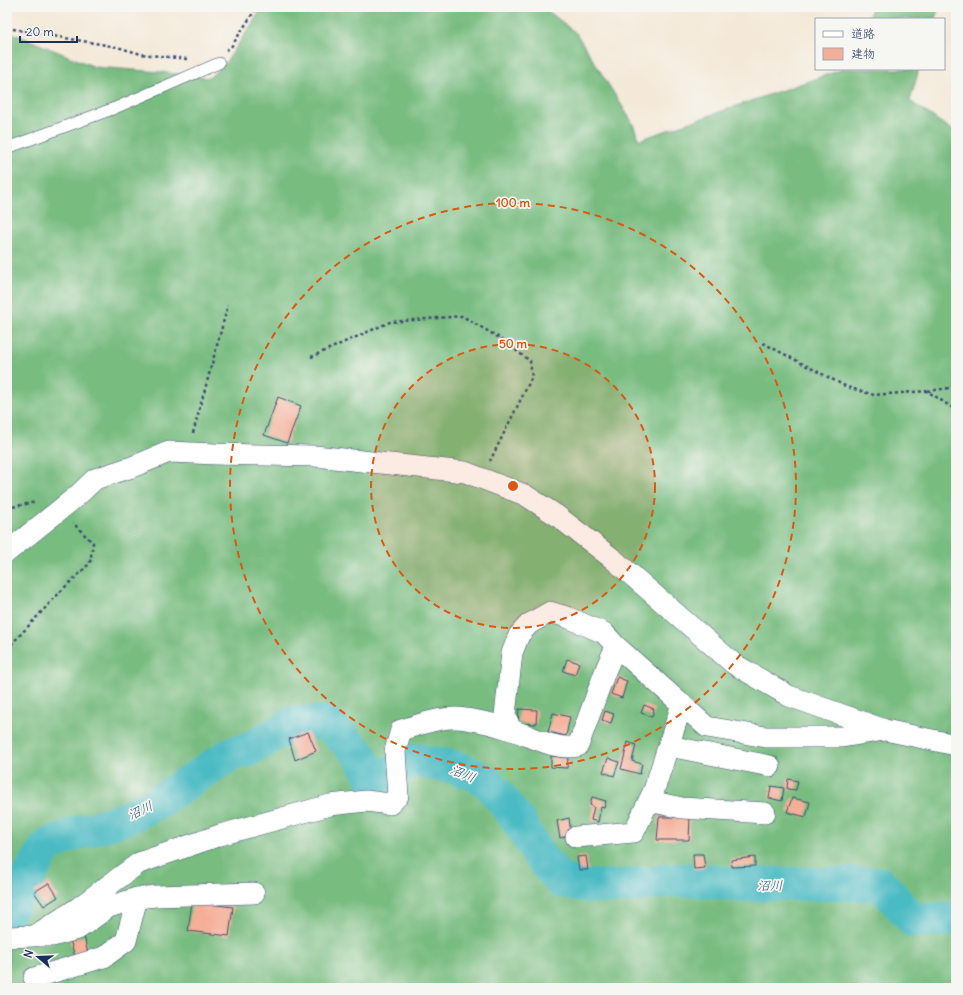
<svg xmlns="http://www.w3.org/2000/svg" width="963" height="995" viewBox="0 0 963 995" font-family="Delius,'Klee One',sans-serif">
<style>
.forest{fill:#78bc80;stroke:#4a766f}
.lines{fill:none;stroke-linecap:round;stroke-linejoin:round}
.river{stroke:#4cbbc3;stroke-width:34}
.building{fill:#f5ae98}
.lane-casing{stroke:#3c4b70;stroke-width:12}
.street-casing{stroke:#3c4b70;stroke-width:22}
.path{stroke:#3c4b70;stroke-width:2.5;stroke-dasharray:3 3;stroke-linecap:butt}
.lane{stroke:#fff;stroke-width:11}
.street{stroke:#fff;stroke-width:21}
.ring{fill:none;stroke:#de5710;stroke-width:2;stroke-dasharray:7 5}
.labels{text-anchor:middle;stroke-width:3.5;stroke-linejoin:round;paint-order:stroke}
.water-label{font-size:13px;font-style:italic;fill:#2a597c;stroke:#f6f6f2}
.centre{fill:#de5710;stroke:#f6f6f2;stroke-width:2}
.ring-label{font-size:12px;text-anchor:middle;font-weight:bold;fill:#de5710;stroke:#f6f6f2;stroke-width:3.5;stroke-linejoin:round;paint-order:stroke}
</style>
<rect width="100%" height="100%" fill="#f6f6f2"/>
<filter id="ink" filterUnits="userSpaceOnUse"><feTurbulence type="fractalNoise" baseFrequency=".025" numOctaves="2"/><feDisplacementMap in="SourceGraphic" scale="8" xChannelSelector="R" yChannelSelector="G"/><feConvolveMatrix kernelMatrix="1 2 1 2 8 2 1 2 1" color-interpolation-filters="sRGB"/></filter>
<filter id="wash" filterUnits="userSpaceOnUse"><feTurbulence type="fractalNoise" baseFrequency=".012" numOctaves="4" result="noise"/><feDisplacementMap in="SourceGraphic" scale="16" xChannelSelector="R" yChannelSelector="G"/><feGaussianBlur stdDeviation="0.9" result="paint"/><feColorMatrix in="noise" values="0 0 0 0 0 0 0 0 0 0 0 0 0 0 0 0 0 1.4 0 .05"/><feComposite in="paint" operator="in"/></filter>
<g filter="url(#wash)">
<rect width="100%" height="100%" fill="#f4e9d8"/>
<!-- forest -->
<path class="forest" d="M263 7H543L576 33 632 122 639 140 843 69H919L910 101 956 133V988H7V31L95 67 160 72 209 78 227 61Z
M877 7H936L938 9 935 19H869L871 10Z"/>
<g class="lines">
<!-- river -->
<path class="river" d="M7 914 46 847 71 835 121 820 150 807 231 754 250 749 294 723H326L358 752 375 782 413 760 453 767 473 774 489 783 518 820 539 856 561 881 588 886 613 887 648 884 670 880H698L742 885 773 884H881L914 921 956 919"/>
</g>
<g id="blocks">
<!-- building -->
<path class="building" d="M278 397 301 406 287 443 264 435Z
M567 659 579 663 575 675 563 671Z
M617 677 627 681 622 698 611 694Z
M644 705 654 709 652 717 641 713Z
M519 709 537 710 536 724 518 723Z
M605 711 614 714 611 723 602 720Z
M553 713 570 717 566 736 548 732Z
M308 732 316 751 295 760 289 739Z
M628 742 636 745 632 761 642 764 640 774 621 769Z
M551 756 568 758 567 768 551 767Z
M608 758 619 762 614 776 603 772Z
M788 779 798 781 796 790 787 789Z
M771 786 784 788 782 801 769 798Z
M592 797 606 801 604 808 601 807 598 822 591 820 594 807 590 805Z
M792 798 810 802 806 817 787 812Z
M659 817H690L689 840H657Z
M569 818 571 835 560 838 557 821Z
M693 854H703L705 868 694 869Z
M586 856 588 870H579L577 857Z
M755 857V866L732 867 731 860Z
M49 883 58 897 44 906 34 892Z
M192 902 233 907 229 936 188 931Z
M84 936 88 954 75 957 70 940Z"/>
</g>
</g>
<g filter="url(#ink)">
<use href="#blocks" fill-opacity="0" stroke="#3c4b70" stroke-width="1"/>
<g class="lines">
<!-- lane casing -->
<g class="lane-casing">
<path id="lane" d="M7 148 115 108 219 63"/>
</g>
<!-- street casing -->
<g class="street-casing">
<path id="street" d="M7 552 77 496 95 479 132 467 169 452 216 454 315 456 465 472 525 495 556 515 613 559 734 664 789 696 885 730 956 745
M511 730 505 715 512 653 519 635 529 624 550 612 567 617 604 633 616 646
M669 746 770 766
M649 801 682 808 765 813
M576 837 634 832 654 790 682 704
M39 936H53L78 929 109 907 137 898
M7 937 34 936 78 908 139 863 220 835 330 805 366 801 390 804 398 796 395 751 401 730C422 724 444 715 466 719 481 721 497 725 511 730 533 736 555 751 578 746L606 669 616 646 707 727 766 737H842L885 730
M34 978 104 957 126 941 137 898 156 896 254 893"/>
</g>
<!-- path -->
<path class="path" d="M7 28 117 47 141 54 187 59
M226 50 231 47 257 7
M763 343 847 387 874 395 927 391 956 410
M311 357 390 322 462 316 498 337 530 361 532 377 490 461
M928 391 956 387
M193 433 228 305
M7 508 36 502
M7 649 61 591 90 563 93 543 73 523"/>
<!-- lane -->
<use href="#lane" class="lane"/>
<!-- street -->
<use href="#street" class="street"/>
</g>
</g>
<!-- distance rings -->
<circle cx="513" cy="486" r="142" fill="#de5710" fill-opacity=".12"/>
<g class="ring">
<circle cx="513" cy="486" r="142"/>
<circle cx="513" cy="486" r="283"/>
</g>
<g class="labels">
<!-- water labels -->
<g class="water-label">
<text transform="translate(463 773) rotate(22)" y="5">沼川</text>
<text transform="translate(140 810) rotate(-26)" y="5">沼川</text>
<text transform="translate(770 885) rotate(-1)" y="5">沼川</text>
</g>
</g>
<circle cx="513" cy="486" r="6" class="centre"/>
<g class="ring-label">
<text x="513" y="207">100 m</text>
<text x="513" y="348">50 m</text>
</g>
<!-- margin -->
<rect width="963" height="995" fill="none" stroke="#f6f6f2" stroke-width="24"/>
<!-- legend -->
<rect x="815" y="18" width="130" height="52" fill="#f6f6f2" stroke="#9ea6b7"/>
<rect x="823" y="31" width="20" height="6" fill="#ffffff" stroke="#9ea6b7"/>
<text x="851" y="38" font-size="12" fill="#1b2f5e">道路</text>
<rect x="823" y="48" width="20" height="12" fill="#f5ae98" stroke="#9ea6b7"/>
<text x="851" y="58" font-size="12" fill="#1b2f5e">建物</text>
<!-- north arrow -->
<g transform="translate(38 957) rotate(289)" stroke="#f6f6f2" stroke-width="3" paint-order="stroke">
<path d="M0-3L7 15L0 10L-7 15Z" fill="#1b2f5e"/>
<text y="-6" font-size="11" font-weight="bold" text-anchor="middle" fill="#1b2f5e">N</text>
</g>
<!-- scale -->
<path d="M20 36v6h57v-6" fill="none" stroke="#1b2f5e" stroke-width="2"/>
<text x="26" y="36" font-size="12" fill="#1b2f5e" stroke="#f6f6f2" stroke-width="3" paint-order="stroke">20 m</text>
</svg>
